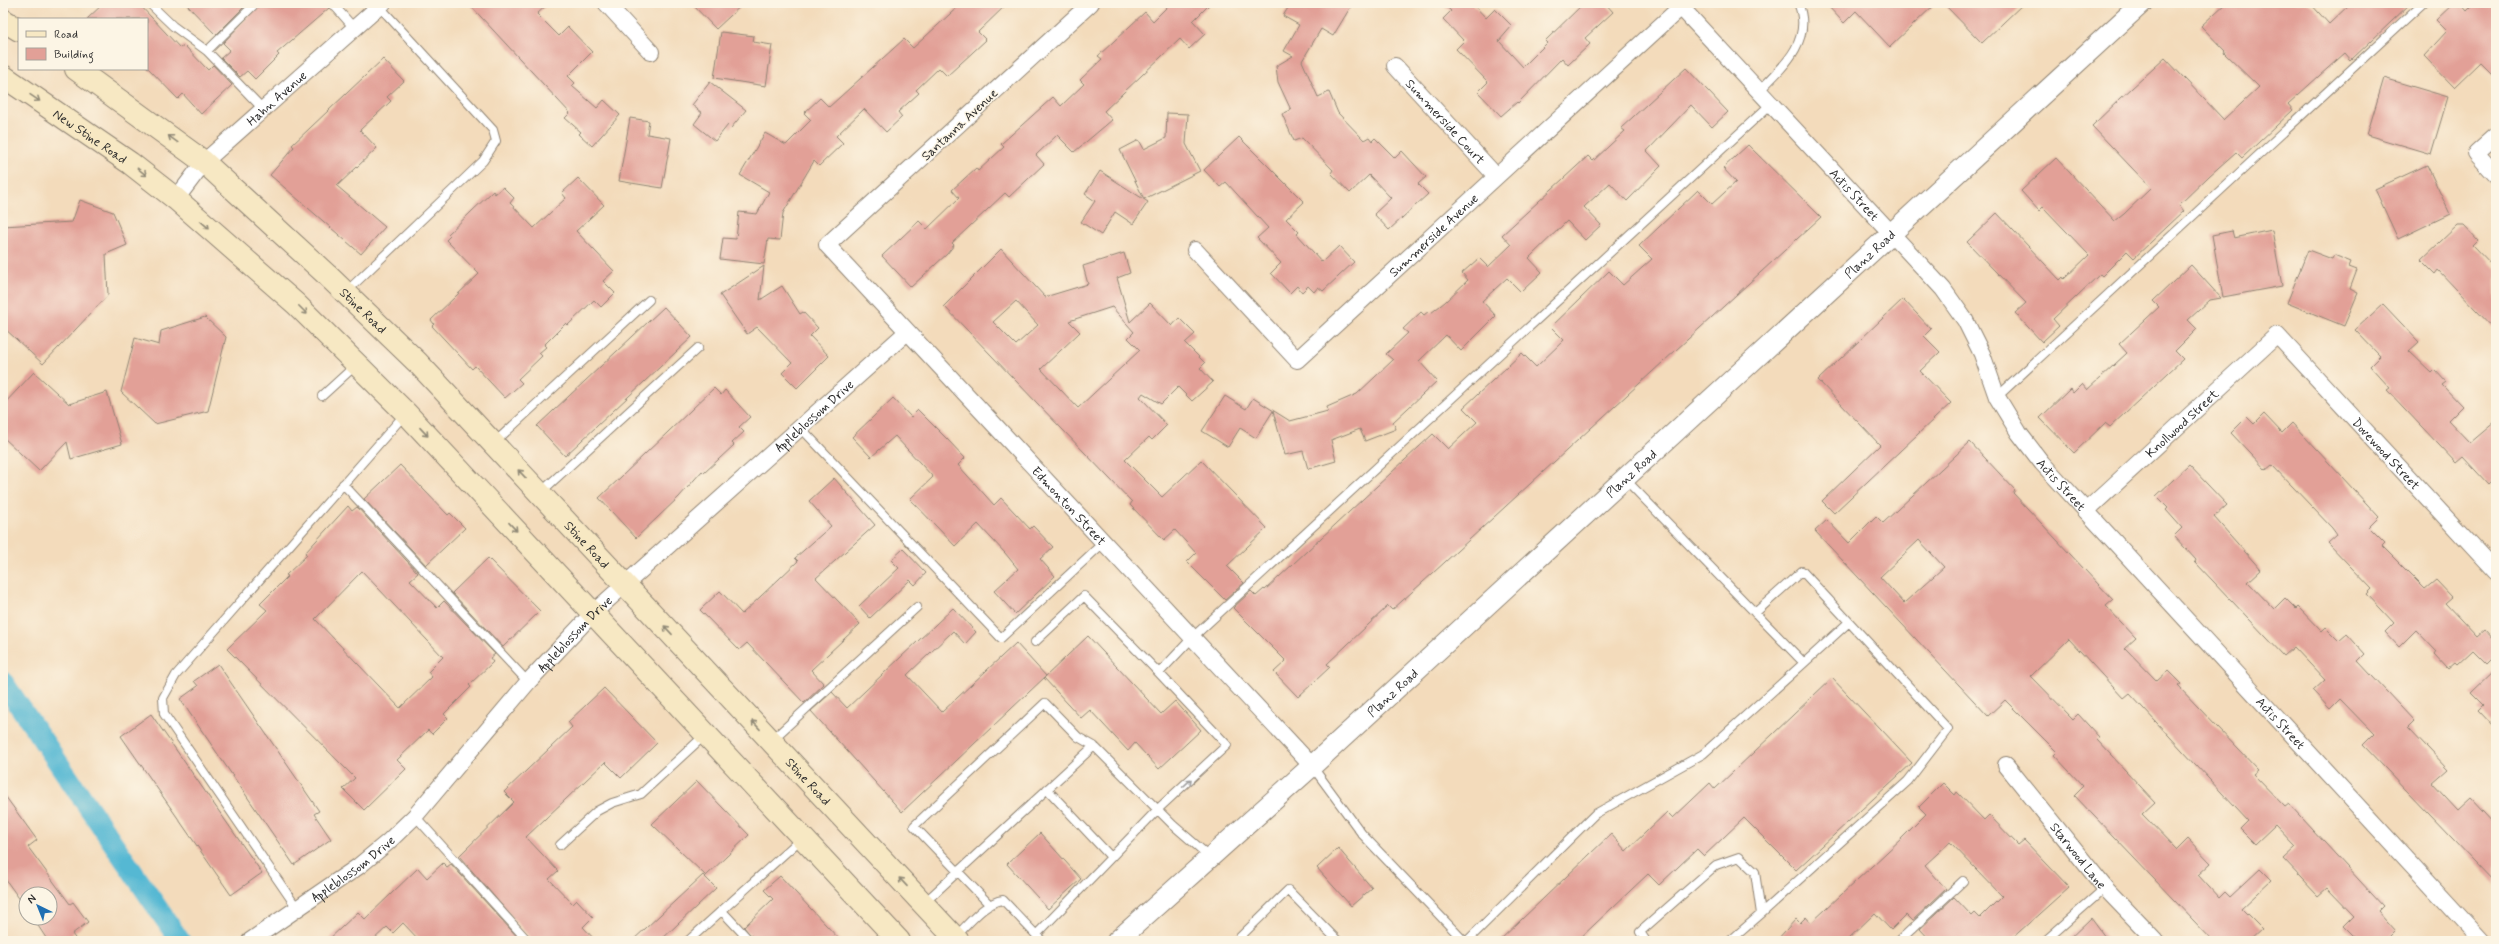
<svg xmlns="http://www.w3.org/2000/svg" width="2499" height="944" viewBox="0 0 2499 944" font-family="Mynerve,sans-serif">
<style>
.lines{fill:none;stroke-linecap:round;stroke-linejoin:round}
.canal{stroke:#54b8d3;stroke-width:21}
.building{fill:#e2a097;fill-rule:evenodd}
.service-casing{stroke:#8f8373;stroke-width:10}
.minor-casing{stroke:#8f8373;stroke-width:18}
.tertiary-casing{stroke:#8f8373;stroke-width:22}
.secondary-casing{stroke:#8f8373;stroke-width:24}
.service{stroke:#fff;stroke-width:8}
.minor{stroke:#fff;stroke-width:16}
.tertiary{stroke:#fff;stroke-width:20}
.secondary{stroke:#f7e8c3;stroke-width:22}
.oneway{stroke:#918a77}
.oneway2{stroke:#a0a0a0}
.labels{text-anchor:middle;stroke-width:3;stroke-linejoin:round;paint-order:stroke}
.street-label{font-size:13px;fill:#2b2b2b;stroke:#fcf5e5}
</style>
<rect width="100%" height="100%" fill="#fcf5e5"/>
<filter id="ink" filterUnits="userSpaceOnUse"><feTurbulence type="fractalNoise" baseFrequency=".025" numOctaves="2"/><feDisplacementMap in="SourceGraphic" scale="8" xChannelSelector="R" yChannelSelector="G"/><feConvolveMatrix kernelMatrix="1 2 1 2 8 2 1 2 1" color-interpolation-filters="sRGB"/></filter>
<filter id="wash" filterUnits="userSpaceOnUse"><feTurbulence type="fractalNoise" baseFrequency=".012" numOctaves="4" result="noise"/><feDisplacementMap in="SourceGraphic" scale="16" xChannelSelector="R" yChannelSelector="G"/><feGaussianBlur stdDeviation="0.9" result="paint"/><feColorMatrix in="noise" values="0 0 0 0 0 0 0 0 0 0 0 0 0 0 0 0 0 1.4 0 .05"/><feComposite in="paint" operator="in"/></filter>
<g filter="url(#wash)">
<rect width="100%" height="100%" fill="#f3dbbb"/>
<g class="lines">
<!-- canal -->
<path class="canal" d="M3 682 180 941"/>
</g>
<g id="blocks">
<!-- building -->
<path class="building" d="M104 3H138L180 48 184 45 208 70 213 65 232 85 201 114 183 94 178 99 147 67V19H87Z
M185 3H248L216 35Z
M261 3H327L329 8 277 53 279 55 255 79 247 71 240 77 221 58 230 50 223 43Z
M468 3H549L537 14 559 36 568 27 592 52 568 76 575 83 572 86 597 108 604 100 620 115 592 146 579 134 581 132 565 118 570 113Z
M691 3H744L716 29Z
M962 3H1008L978 32 986 40 947 76 939 68 916 90 919 93 898 112 902 117 886 132 864 109 836 136 843 143 819 166 814 161 783 213 780 240 768 239 764 264 720 259 723 238 736 239 739 212 757 214 769 192 740 175 765 133 786 145 811 120 804 113 820 98 829 107 904 39 913 48Z
M1171 3H1211L1193 21 1205 34 1189 49 1180 39 1104 111 1112 120 1074 152 1057 135 1036 155 1044 164 1009 197 1005 193 952 243 954 245 947 254 911 287 882 256 919 221 927 229 959 198 952 190 976 168 978 171 1004 147 1001 144 1053 97 1061 106 1084 84 1080 80 1102 59 1098 56 1145 12 1153 21Z
M1291 3H1353L1333 36 1321 29 1302 61 1318 97 1329 92 1338 113 1364 140 1369 137 1372 141 1375 138 1395 158 1402 151 1426 177 1418 184 1428 194 1389 230 1374 214 1391 198 1369 175 1350 193 1331 173 1333 170 1302 138 1294 141 1282 114 1291 110 1278 82 1276 66 1293 56 1284 51 1299 25 1283 16Z
M1442 3H1472L1486 18 1495 9 1512 26 1499 41 1523 67 1547 43 1545 41 1584 3H1605L1613 12 1585 38 1590 44 1568 65 1562 58 1518 103 1517 102 1501 116 1478 92 1488 82 1456 49 1464 41 1443 19 1451 11Z
M1825 3H1936L1890 47 1856 11 1844 23Z
M1943 3H2024L1982 43Z
M2226 3H2310L2329 24 2351 3H2411L2351 60 2345 53 2319 76 2288 104 2293 110 2242 158 2236 152 2209 176 2179 205 2184 211 2134 258 2127 251 2102 276 2100 274 2053 319 2059 326 2042 342 2015 313 2026 303 1967 242 1997 213 2060 280 2063 277 2064 279 2089 255 2043 207 2039 211 2021 191 2056 158 2115 221 2124 214 2151 188 2092 126 2121 98 2165 58 2224 120 2259 87 2224 53 2225 51 2201 26Z
M2454 3H2460L2467 11 2475 3H2496V78L2480 62 2454 87 2424 56 2447 31 2436 20Z
M721 32 754 36 753 42 772 45 766 86 714 78Z
M383 59 404 81 387 97 391 101 360 130 377 148 337 186 385 227 361 254 270 175 294 147 292 145Z
M1686 68 1728 112 1712 127 1691 105 1647 151 1661 166 1627 201 1610 183 1584 207 1601 225 1585 240 1567 221 1529 258 1542 272 1521 292 1507 278 1482 301 1496 316 1461 351 1446 335 1419 361 1437 381 1393 422 1396 429 1365 441 1360 429 1331 440 1336 461 1308 469 1303 451 1285 455 1273 411 1256 438 1240 428 1228 447 1202 431 1225 396 1246 409 1253 398 1290 421 1328 411 1327 407 1357 394 1393 360 1386 354 1408 333 1403 329 1421 312 1424 315 1429 311 1431 313 1445 302 1468 280 1462 273 1479 258 1488 267 1511 245 1502 235 1588 156 1593 161 1625 131 1621 128Z
M2384 78 2448 97 2431 154 2367 135Z
M710 82 746 110 731 128 728 125 715 141 694 124 702 113 692 105Z
M1167 113 1188 114 1186 144 1200 171 1144 199 1120 150 1139 140 1144 149 1166 138Z
M630 118 649 121 647 134 671 138 662 188 619 181Z
M1239 137 1304 202 1286 219 1299 232 1297 234 1322 262 1339 246 1354 262 1323 291 1318 287 1314 292 1308 286 1302 292 1297 286 1290 293 1271 273 1281 263 1257 238 1268 228 1226 182 1220 187 1204 170Z
M1748 145 1821 217 1433 573 1392 610 1388 606 1327 664 1330 667 1298 697 1274 672 1286 661 1233 608 1251 591 1256 596 1264 589 1265 590 1433 434 1448 449 1477 422 1463 408 1522 353 1536 367 1564 340 1551 327 1609 271 1623 285 1652 259 1639 246 1698 190 1712 204 1736 182 1723 168Z
M2427 165 2450 214 2398 239 2375 189Z
M1100 171 1148 202 1133 224 1115 212 1101 235 1081 222 1095 201 1085 194Z
M578 178 604 205 576 231 614 271 603 281 615 293 601 307 594 300 568 325 566 323 544 345 546 347 539 353 542 356 518 379 522 383 505 398 475 366 472 369 432 326 434 324 431 320 479 274 446 240 450 236 448 234 493 191 495 194 503 187 514 198 510 203 534 228 566 198 562 193Z
M80 200 113 212 127 245 106 254 108 295 43 364 3 327V226L72 222Z
M2458 225H2464L2478 240 2473 245 2496 269V331L2438 270 2435 274 2421 260Z
M2272 230 2282 286 2223 297 2212 235 2232 231 2234 238Z
M1001 249 1045 297 1088 284 1083 266 1124 253 1130 273 1117 278 1130 322 1150 303 1172 326 1179 318 1195 334 1185 343 1205 363 1200 368 1213 382 1192 401 1178 387 1161 404 1143 393 1140 397 1167 425 1152 440 1149 437 1125 460 1162 497 1201 460 1267 528 1227 566 1244 583 1225 600 1187 562 1196 553 1175 530 1164 540 1130 505 1132 502 944 306ZM1016 301 1038 325 1016 345 993 322ZM1112 307 1134 332 1128 338 1140 350 1078 408 1041 369 1080 332 1069 321Z
M2308 250 2332 259 2334 255 2351 262 2349 267 2357 270 2350 289 2358 293 2344 326 2287 303Z
M2191 265 2221 298 2210 300 2188 320 2197 329 2175 351 2183 359 2110 427 2105 423 2074 453 2040 418 2070 389 2073 393 2082 384 2087 390 2127 353 2119 344 2159 307 2153 301Z
M764 266 760 300 782 286 800 314 803 312 818 328 810 336 829 356 797 388 782 373 792 363 757 327 747 334 720 295Z
M1903 299 1931 329 1924 336 1940 352 1920 371 1951 403 1834 513 1822 501 1880 445 1818 380Z
M2383 304 2419 342 2409 351 2432 373 2435 370 2446 382 2442 385 2462 406 2448 420 2470 443 2496 421V476L2488 484 2463 457 2456 463 2387 390 2390 388 2370 366 2380 356 2355 330Z
M664 307 692 337 565 456 537 426Z
M205 317 226 337 208 411 155 424 121 392 135 338 159 345 161 331Z
M34 372 69 404 107 392 122 444 71 459 67 442 39 471 3 437V405Z
M714 388 721 395 725 390 750 417 739 427 744 432 732 443 734 445 704 473 702 471 679 497 636 538 599 498Z
M893 398 911 417 918 410 947 439 965 458 958 465 994 505 1001 498 1030 529 1033 526 1053 547 1040 559 1055 576 1015 614 994 591 1018 569 1005 553 978 524 955 546 936 526 910 499 933 477 895 436 871 457 852 437Z
M2264 414 2282 433 2292 423 2379 517 2369 527 2385 543 2382 546 2425 589 2436 580 2452 597 2445 603 2477 637 2485 630 2496 642V655L2487 664 2473 650 2457 665 2455 663 2448 669 2435 655 2437 652 2416 630 2399 647 2385 632 2394 623 2367 594 2372 589 2328 543 2337 535 2332 528 2272 465 2266 470 2231 433 2247 417 2254 424Z
M1970 442 2015 490 2013 493 2113 600 2106 606 2136 638 2125 648 2157 681 2168 671 2181 684 2178 686 2258 770 2253 774 2285 807 2289 804 2383 906 2378 911 2396 931 2386 941H2359L2344 926 2354 916 2327 888 2318 896 2283 859 2296 847 2275 825 2255 844 2240 829 2248 821 2130 694 2124 699 2069 639 2031 676 2073 719 2078 714 2099 737 2097 740 2155 802 2142 814 2177 850 2188 839 2211 863 2198 875 2219 898 2225 892 2230 897 2260 869 2271 880 2241 908 2262 929 2249 941H2213L2074 795 2083 786 2054 755 2057 752 2005 700 1988 716 1815 531 1827 520 1849 543 1876 516 1883 523ZM1919 540 1944 567 1904 603 1880 577Z
M400 465 448 515 450 513 465 528 426 565 364 499Z
M2189 465 2227 505 2214 517 2261 570 2248 582 2274 609 2285 598 2296 609 2298 607 2322 632 2326 628 2339 641 2347 634 2365 654 2358 661 2414 721 2408 727 2448 769 2432 783 2458 811 2471 799 2496 826V884L2363 745 2374 734 2340 699 2330 709 2313 691 2325 680 2294 647 2284 656 2195 562 2196 560 2174 536 2182 528 2166 510 2168 508 2156 496Z
M834 478 875 525 816 578 860 624 811 670 824 684 804 703 747 643 739 650 700 610 720 591 742 614 798 561 795 558 831 526 809 501Z
M348 506 352 511 357 507 418 573 410 580 437 608 444 601 495 654 490 658 493 662 469 685 471 687 444 714 448 718 432 734 428 730 397 760 406 769 364 810 343 789 355 778 227 649 267 610 260 604 288 576 286 575 307 555 305 553ZM362 571 443 657 428 672 432 677 400 708 315 619Z
M903 549 926 573 915 585 910 580 870 618 859 606 899 568 891 560Z
M488 558 540 611 503 647 452 593Z
M953 608 976 632 965 644 953 631 907 675 942 712 1016 643 1046 676 902 812 811 711 832 692 847 708Z
M1088 636 1161 714 1175 701 1201 730 1159 769 1135 743 1128 751 1090 710 1081 718 1044 678Z
M218 664 319 811 314 814 331 839 294 865 180 699 198 686 194 681Z
M2496 669V729L2478 710 2483 705 2471 693Z
M1832 678 1912 763 1796 870 1744 818 1704 856 1697 849 1659 885 1648 874 1577 941H1499L1611 834 1626 851 1667 812 1673 818 1710 783 1715 789Z
M604 688 657 743 621 778 605 762 526 837 558 871 549 879 573 904 577 900 593 917 583 927 596 941H533L459 856 514 802 504 792 572 727 568 722Z
M151 714 262 873 231 895 121 736Z
M697 781 749 835 706 876 652 824Z
M1943 783 1955 795 1957 792 1984 820 1989 815 2018 845 2024 840 2069 887 2009 941H1931L1920 929 1954 897 1972 916 1975 913 1980 918 2002 896 1950 842 1925 865 1946 889 1912 921 1906 915 1891 930 1875 913 1846 941H1776L1796 919 1800 923 1806 917 1811 923 1902 838 1926 814 1919 807Z
M3 793 37 840 28 847 70 904 73 902 88 922 72 934 77 941H48L33 918H50V894H26V908L3 876Z
M1040 833 1081 879 1048 909 1007 864Z
M1338 848 1372 888 1351 906 1317 868Z
M443 863 447 867 451 864 521 941H420L403 923 393 933 387 927 372 941H327L358 912 365 919 418 868 427 878Z
M703 875 716 888 660 941H632Z
M780 876 841 941H755L744 927 773 899 764 890Z
M2091 918 2108 941H2067Z"/>
</g>
</g>
<g filter="url(#ink)">
<use href="#blocks" fill-opacity="0" stroke="#8f8373" stroke-width="1"/>
<g class="lines">
<!-- service casing -->
<g class="service-casing">
<path id="service" d="M149 3 173 26 207 51 263 109
M332 3 354 28
M207 51 256 3
M1759 91C1783 67 1814 40 1798 3
M346 292 483 161 496 141 493 130 379 6
M322 396 357 364
M1997 397 2423 3
M800 427 1001 638 1104 542
M494 443 649 300
M343 484 528 682
M540 493 698 348
M1755 613 1802 571 1948 729 1908 781 1761 914
M1035 642 1084 596 1159 673
M1804 663 1849 622
M772 740 917 607
M1312 766 1362 834 1464 941
M1047 789 1111 857
M415 816 528 941
M560 845 597 811 612 803 641 794 706 734
M924 903 1094 746 1173 825 1210 857
M990 905 914 826 1045 703 1078 737 1094 746
M297 908 164 714 163 698 176 675 405 414
M722 911 750 941
M1036 935 1158 809 1227 745 1159 673 1193 637 1771 104
M955 937C968 925 985 902 1003 900L1042 941
M688 941 802 838
M1236 941 1288 890 1338 941
M1467 941 1595 814 1703 754 1804 663 1625 479
M1646 941 1640 932 1716 865 1739 857 1755 872 1761 914 1730 941
M1899 941 1963 881
M2045 941 2105 888"/>
</g>
<!-- minor casing -->
<g class="minor-casing">
<g id="minor">
<path d="M606 3 651 52"/>
<path id="s1" d="M1091 3 827 245 1312 766"/>
<path id="s2" d="M1677 3 1943 289 1965 320 1982 354 1997 397 2019 433 2042 463 2482 941"/>
<path id="s3" d="M1395 66 1496 176"/>
<path d="M2496 135 2476 153 2496 175"/>
<path id="s4" d="M176 199 204 162 383 3"/>
<path id="s5" d="M1195 250 1297 360 1681 7"/>
<path id="s6" d="M2086 511 2277 335 2496 572"/>
<path id="s7" d="M2006 765 2105 888 2156 941"/>
<path id="s8" d="M250 941 359 866 388 842 415 816 528 682 593 613 907 332"/>
</g>
</g>
<!-- tertiary casing -->
<g class="tertiary-casing">
<g id="tertiary">
<path id="s9" d="M1117 941 1312 766 2142 3"/>
</g>
</g>
<!-- secondary casing -->
<g class="secondary-casing">
<g id="secondary">
<path d="M3 20 19 30"/>
<path id="s10" d="M76 69 204 162 327 275 418 363 958 941"/>
<path id="s11" d="M3 76 130 163 176 199 296 304 406 413 899 941"/>
</g>
</g>
<!-- service -->
<use href="#service" class="service"/>
<!-- minor -->
<use href="#minor" class="minor"/>
<!-- tertiary -->
<use href="#tertiary" class="tertiary"/>
<!-- secondary -->
<use href="#secondary" class="secondary"/>
</g>
<!-- one-way arrows -->
<defs><path id="oneway-shaft" d="M-6 0H5M1.5-3L5.5 0L1.5 3" fill="none" stroke-width="1.6" stroke-linecap="round" stroke-linejoin="round"/></defs>
<g class="oneway">
<use href="#oneway-shaft" transform="translate(35 98) rotate(34)"/>
<use href="#oneway-shaft" transform="translate(173 139) rotate(-144)"/>
<use href="#oneway-shaft" transform="translate(142 172) rotate(39)"/>
<use href="#oneway-shaft" transform="translate(205 225) rotate(41)"/>
<use href="#oneway-shaft" transform="translate(303 310) rotate(45)"/>
<use href="#oneway-shaft" transform="translate(424 432) rotate(47)"/>
<use href="#oneway-shaft" transform="translate(522 474) rotate(-133)"/>
<use href="#oneway-shaft" transform="translate(513 527) rotate(47)"/>
<use href="#oneway-shaft" transform="translate(668 630) rotate(-133)"/>
<use href="#oneway-shaft" transform="translate(756 725) rotate(-133)"/>
<use href="#oneway-shaft" transform="translate(903 882) rotate(-133)"/>
</g>
<use class="oneway2" href="#oneway-shaft" transform="translate(1187 783) rotate(-43)"/>
</g>
<g class="labels">
<!-- street labels -->
<g class="street-label">
<text dy="5" stroke="none"><textPath href="#s4" startOffset="143">Hahn Avenue</textPath></text>
<text dy="5" stroke="none"><textPath href="#s3" startOffset="75">Summerside Court</textPath></text>
<text transform="translate(959 124) rotate(-43)" y="5">Santanna Avenue</text>
<text dy="5" stroke="none"><textPath href="#s11" startOffset="106">New Stine Road</textPath></text>
<text dy="5" stroke="none"><textPath href="#s2" startOffset="261">Actis Street</textPath></text>
<text dy="5" stroke="none"><textPath href="#s5" startOffset="335">Summerside Avenue</textPath></text>
<text dy="5" stroke="none"><textPath href="#s9" startOffset="1019">Planz Road</textPath></text>
<text dy="5" stroke="none"><textPath href="#s10" startOffset="376">Stine Road</textPath></text>
<text dy="5" stroke="none"><textPath href="#s8" startOffset="774">Appleblossom Drive</textPath></text>
<text dy="5" stroke="none"><textPath href="#s6" startOffset="130">Knollwood Street</textPath></text>
<text dy="5" stroke="none"><textPath href="#s6" startOffset="421">Dovewood Street</textPath></text>
<text dy="5" stroke="none"><textPath href="#s9" startOffset="695">Planz Road</textPath></text>
<text dy="5" stroke="none"><textPath href="#s2" startOffset="621">Actis Street</textPath></text>
<text dy="5" stroke="none"><textPath href="#s1" startOffset="714">Edmonton Street</textPath></text>
<text dy="5" stroke="none"><textPath href="#s10" startOffset="700">Stine Road</textPath></text>
<text dy="5" stroke="none"><textPath href="#s8" startOffset="450">Appleblossom Drive</textPath></text>
<text dy="5" stroke="none"><textPath href="#s9" startOffset="371">Planz Road</textPath></text>
<text dy="5" stroke="none"><textPath href="#s2" startOffset="945">Actis Street</textPath></text>
<text dy="5" stroke="none"><textPath href="#s10" startOffset="1024">Stine Road</textPath></text>
<text dy="5" stroke="none"><textPath href="#s7" startOffset="116">Starwood Lane</textPath></text>
<text dy="5" stroke="none"><textPath href="#s8" startOffset="126">Appleblossom Drive</textPath></text>
</g>
</g>
<!-- margin -->
<rect width="2499" height="944" fill="none" stroke="#fcf5e5" stroke-width="16"/>
<!-- legend -->
<rect x="18" y="18" width="130" height="52" fill="#fcf5e5" stroke="#a8a49b"/>
<rect x="26" y="31" width="20" height="6" fill="#f7e8c3" stroke="#a8a49b"/>
<text x="54" y="38" font-size="12" fill="#2b2b2b">Road</text>
<rect x="26" y="48" width="20" height="12" fill="#e2a097" stroke="#a8a49b"/>
<text x="54" y="58" font-size="12" fill="#2b2b2b">Building</text>
<!-- north arrow -->
<g transform="translate(38 906) rotate(317)"><circle r="19" fill="#fcf5e5" stroke="#a8a49b"/>
<path d="M0-3L7 15L0 10L-7 15Z" fill="#1f6fb2"/>
<text y="-6" font-size="11" font-weight="bold" text-anchor="middle" fill="#2b2b2b">N</text>
</g>
</svg>
